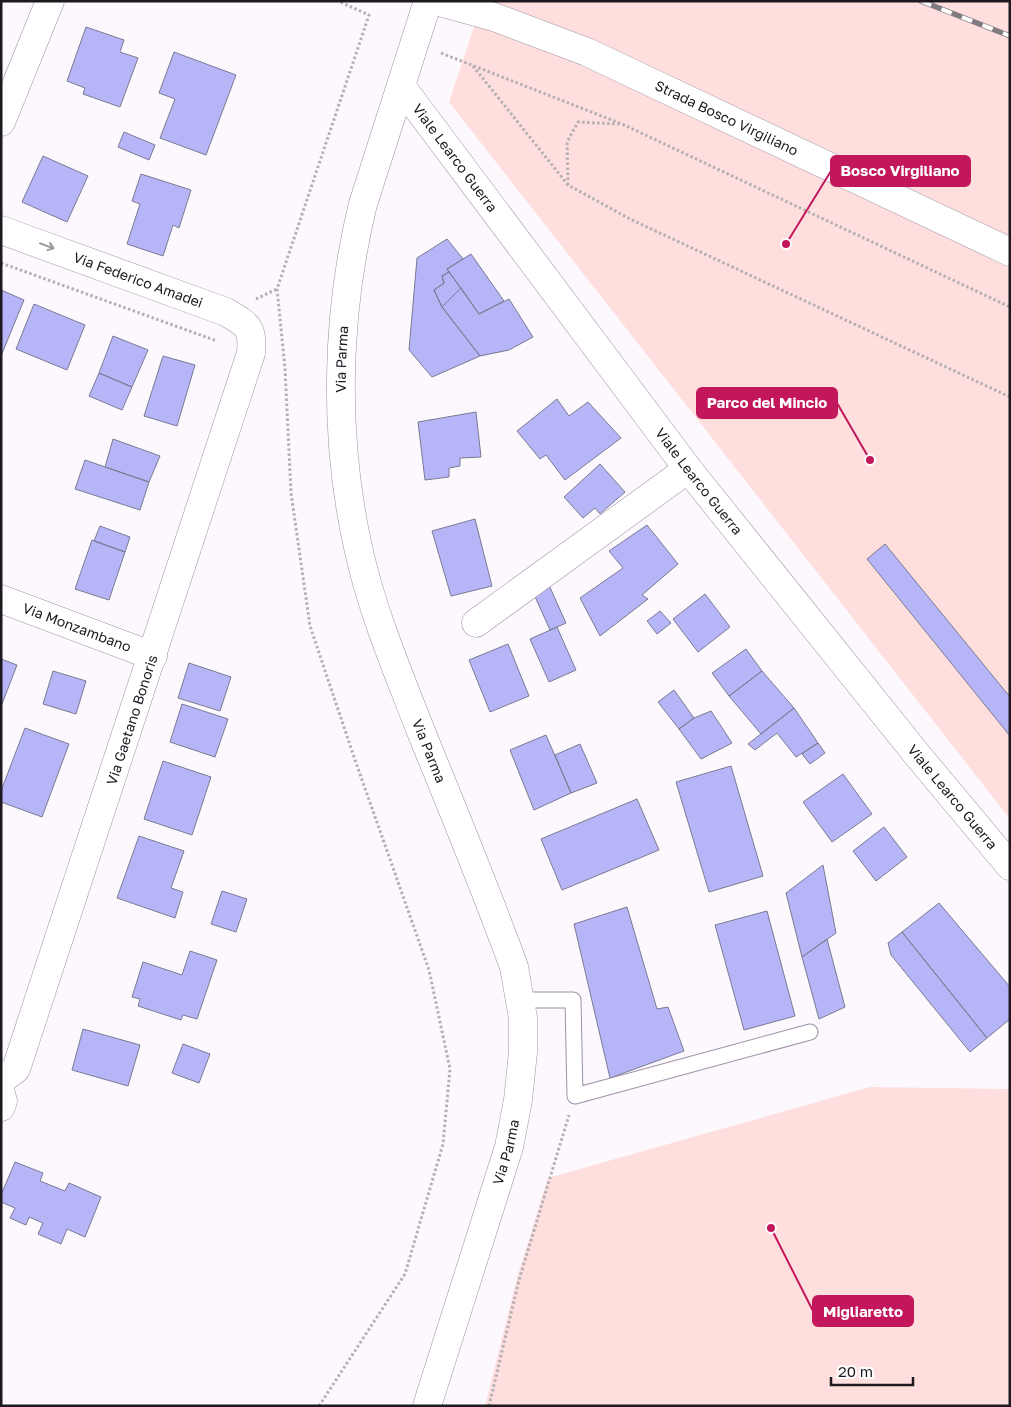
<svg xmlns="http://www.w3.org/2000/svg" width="1011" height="1407" viewBox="0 0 1011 1407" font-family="'Golos Text',sans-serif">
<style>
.green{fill:#ffdfde}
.building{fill:#b5b5f8;stroke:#7a7b92}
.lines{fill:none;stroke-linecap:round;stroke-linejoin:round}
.service-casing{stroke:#9f90a5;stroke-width:17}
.minor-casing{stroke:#9f90a5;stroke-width:29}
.primary-casing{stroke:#9f90a5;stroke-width:29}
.path{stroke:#b4afb5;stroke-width:3;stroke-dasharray:2.5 2.5;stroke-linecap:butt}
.service{stroke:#fff;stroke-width:15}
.minor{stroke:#fff;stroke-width:28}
.primary{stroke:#fff;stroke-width:28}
.rail-casing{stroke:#807b81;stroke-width:5.5}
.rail{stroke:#fff;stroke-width:4;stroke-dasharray:11;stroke-linecap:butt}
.oneway{stroke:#9a979b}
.labels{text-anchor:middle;stroke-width:4.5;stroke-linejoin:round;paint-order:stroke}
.street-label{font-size:14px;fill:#1e1820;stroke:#fff}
.leader{fill:none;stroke:#c2185b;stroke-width:2}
.callout-dot{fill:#c2185b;stroke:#fff;stroke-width:2}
.callout{fill:#c2185b;stroke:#c2185b;stroke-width:2}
.callout-label{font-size:15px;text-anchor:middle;font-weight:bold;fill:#fff}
</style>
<rect width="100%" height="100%" fill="#fcf8fd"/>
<!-- green -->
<path class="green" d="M491 1H1010V819L449 102 475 24 481 26Z
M870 1087 1010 1089V1406H485L517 1278 548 1178Z"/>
<!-- building -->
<path class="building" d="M86 27 124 40 120 52 138 58 120 107 83 94 85 88 67 81Z
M174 52 236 75 206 155 160 138 175 99 159 93Z
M124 132 155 145 149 160 118 147Z
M43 156 88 176 67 222 22 202Z
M141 174 191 190 179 228 173 225 163 256 127 244 140 204 132 201Z
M447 239 463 259 447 269 449 272 442 276 444 283 434 290 442 307 480 356 432 377 409 350 417 258Z
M471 254 504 301 479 314 447 269Z
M449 272 461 288 442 307 434 290 444 283 442 276Z
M461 288 479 314 509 299 533 337 509 350 480 356 442 307Z
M1 290 24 300 1 356Z
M34 304 85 325 67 370 16 349Z
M113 336 148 350 132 387 99 373Z
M163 356 195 365 177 426 144 416Z
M99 373 132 387 122 410 89 396Z
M557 399 569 416 588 402 621 438 565 480 546 455 540 459 517 431Z
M476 412 481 457 460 458V466L449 468V477L425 480 418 422Z
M113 439 160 456 149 482 105 467Z
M85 460 149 482 140 510 75 489Z
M600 464 625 492 600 514 595 508 583 518 564 497Z
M475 519 492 586 451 596 432 531Z
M647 525 678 564 642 595 648 599 600 636 580 598 623 568 609 551Z
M100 526 130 537 125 552 94 541Z
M92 540 125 552 109 600 75 589Z
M885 544 1010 697V736L867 559Z
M548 583 566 623 550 630 532 590Z
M705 594 730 627 698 652 673 619Z
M660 611 671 623 657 634 647 621Z
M557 627 576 670 549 682 530 639Z
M508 644 529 696 490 712 469 660Z
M746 649 762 671 729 696 712 673Z
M1 659 17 665 2 704H1Z
M189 663 231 677 220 711 178 698Z
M53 671 86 681 76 714 43 704Z
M762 671 794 708 761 734 729 696Z
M674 690 694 718 679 729 658 702Z
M182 704 228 719 215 757 170 742Z
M794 708 818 743 796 757 777 733 755 750 748 744Z
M711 711 732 743 701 759 679 729 694 718Z
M25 728 69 744 42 817 1 802V791Z
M546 735 571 793 534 810 510 750Z
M818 743 825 753 810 764 802 754Z
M580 744 597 783 571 793 555 755Z
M163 761 211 777 192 835 144 819Z
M731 766 763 876 709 892 676 782Z
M843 774 872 814 832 842 803 802Z
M637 799 659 850 562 890 541 839Z
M884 827 907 857 876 881 853 851Z
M139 836 184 851 171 888 183 892 175 918 117 898Z
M823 865 836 933 802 957 786 893Z
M222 891 247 899 236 932 211 924Z
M939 903 1010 987V1019L987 1038 902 932Z
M627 907 657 1009 668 1007 684 1051 610 1078 574 924Z
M767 911 795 1016 744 1030 715 925Z
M902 932 987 1038 970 1052 891 955 888 943Z
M827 939 845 1007 819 1019 802 957Z
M190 951 217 960 197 1019 183 1015 181 1020 138 1006 140 999 132 997 143 962 182 975Z
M83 1029 140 1045 128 1086 72 1070Z
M183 1044 210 1054 199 1083 172 1073Z
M15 1162 43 1173 40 1181 65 1191 69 1183 101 1197 85 1237 67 1229 61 1244 38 1234 43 1223 29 1217 26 1225 10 1218 15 1208 1 1202V1195Z"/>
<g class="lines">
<!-- service casing -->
<g class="service-casing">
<path id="service" d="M519 1000H573L575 1096 810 1032"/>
</g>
<!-- minor casing -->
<g class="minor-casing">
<g id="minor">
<path id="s1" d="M436 1 494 17 587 52 1010 252"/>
<path id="s2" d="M401 86 688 469 919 757 1010 866"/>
<path d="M1 122 50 1"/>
<path id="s3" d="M1 230 226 312C248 325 253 327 251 353L16 1069 1 1080"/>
<path id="s4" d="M1 599 153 656"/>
<path d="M476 623 688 469"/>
<path d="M1 1094 3 1101 1 1107"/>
</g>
</g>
<!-- primary casing -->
<g class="primary-casing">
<g id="primary">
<path id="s5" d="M427 1406 509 1147 518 1100 523 1052V1018L514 967C485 887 452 808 420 729 398 672 374 616 360 556 333 441 335 318 363 204L428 1"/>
</g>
</g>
<!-- path -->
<path class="path" d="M441 53 622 124 1010 307
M473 66 568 185 630 219 1010 397
M568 185 567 142 578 122 619 124
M1 263 217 341
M256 299 277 289
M319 1406 405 1274 443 1144 450 1069 429 970 355 760 310 626 291 493 285 368 277 289 369 15 338 1
M489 1406 519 1280 569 1115"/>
<!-- service -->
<use href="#service" class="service"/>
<!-- minor -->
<use href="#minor" class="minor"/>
<!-- primary -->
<use href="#primary" class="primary"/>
<!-- rail casing -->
<g class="rail-casing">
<path id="rail" d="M921 1 1010 36"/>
</g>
<!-- rail -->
<use href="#rail" class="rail"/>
</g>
<!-- one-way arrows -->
<defs><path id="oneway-shaft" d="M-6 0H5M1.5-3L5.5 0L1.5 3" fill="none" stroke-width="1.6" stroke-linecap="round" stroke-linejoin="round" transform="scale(1.25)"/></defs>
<use class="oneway" href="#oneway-shaft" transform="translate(47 246) rotate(20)"/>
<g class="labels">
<!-- street labels -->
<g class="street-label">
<text dy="5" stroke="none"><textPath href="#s1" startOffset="314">Strada Bosco Virgiliano</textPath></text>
<text dy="5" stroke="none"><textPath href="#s2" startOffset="90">Viale Learco Guerra</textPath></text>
<text dy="5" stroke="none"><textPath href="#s3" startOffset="146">Via Federico Amadei</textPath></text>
<text dy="5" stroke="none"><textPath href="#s5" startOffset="1091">Via Parma</textPath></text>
<text dy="5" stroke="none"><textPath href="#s2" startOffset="495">Viale Learco Guerra</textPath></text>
<text dy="5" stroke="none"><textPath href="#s4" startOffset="81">Via Monzambano</textPath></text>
<text transform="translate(132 720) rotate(-72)" y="5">Via Gaetano Bonoris</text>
<text transform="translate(429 751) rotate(68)" y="5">Via Parma</text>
<text dy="5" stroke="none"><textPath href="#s2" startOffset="900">Viale Learco Guerra</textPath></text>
<text dy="5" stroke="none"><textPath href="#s5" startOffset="266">Via Parma</textPath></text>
</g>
</g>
<!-- callouts -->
<path class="leader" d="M786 244L831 171M870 460L837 403M771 1228L813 1311"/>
<g class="callout-dot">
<circle cx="786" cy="244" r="5"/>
<circle cx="870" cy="460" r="5"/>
<circle cx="771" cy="1228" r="5"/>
</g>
<g class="callout">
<rect x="831" y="156" width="139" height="30" rx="5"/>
<rect x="697" y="388" width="140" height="30" rx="5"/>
<rect x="813" y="1296" width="100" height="30" rx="5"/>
</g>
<g class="callout-label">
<text x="900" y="176">Bosco Virgiliano</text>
<text x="767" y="408">Parco del Mincio</text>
<text x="863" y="1317">Migliaretto</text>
</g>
<!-- border -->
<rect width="1011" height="1407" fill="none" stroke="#1e1820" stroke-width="5"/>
<!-- scale -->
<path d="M831 1377v8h82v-8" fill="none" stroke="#1e1820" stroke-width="2.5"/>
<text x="838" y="1377" font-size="15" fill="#1e1820" stroke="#ffffff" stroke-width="4" paint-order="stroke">20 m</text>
</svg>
